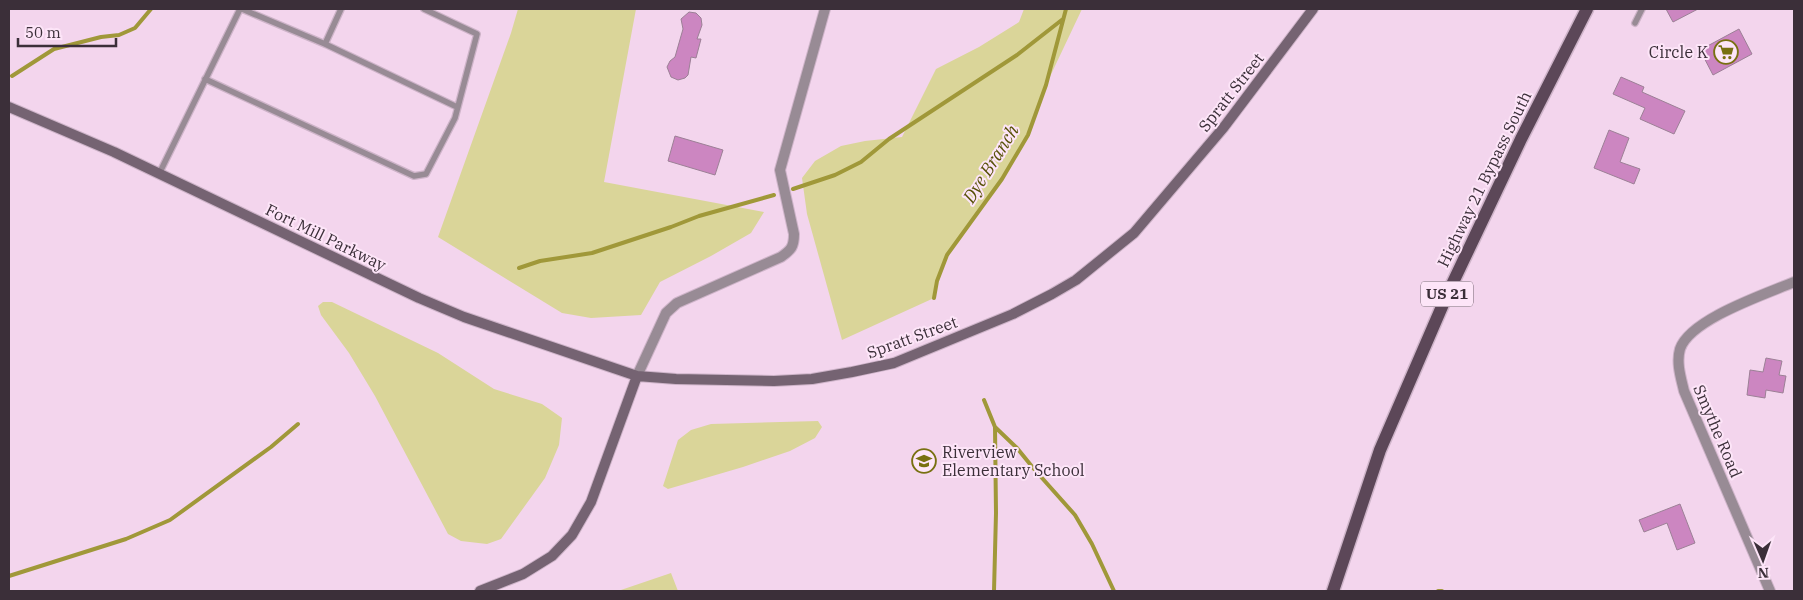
<svg xmlns="http://www.w3.org/2000/svg" width="1803" height="600" viewBox="0 0 1803 600" font-family="'IBM Plex Serif',serif">
<style>
.green{fill:#dad599}
.lines{fill:none;stroke-linecap:round;stroke-linejoin:round}
.stream{stroke:#a09839;stroke-width:4}
.building{fill:#cc86c1;stroke:#9c8096}
.lane-casing{stroke:#ceb4c9;stroke-width:8}
.street-casing{stroke:#ceb4c9;stroke-width:12}
.secondary-casing{stroke:#ceb4c9;stroke-width:12}
.primary-casing{stroke:#ceb4c9;stroke-width:15}
.lane{stroke:#988b95;stroke-width:5.5}
.street{stroke:#988b95;stroke-width:10}
.secondary{stroke:#756372;stroke-width:10}
.primary{stroke:#5c4758;stroke-width:12}
.labels{text-anchor:middle;stroke-width:4;stroke-linejoin:round;paint-order:stroke}
.shield{fill:#fde5f8;stroke:#756672;stroke-width:1}
.shield-label{font-size:15px;font-weight:bold;fill:#3b2f39}
.poi-label{font-size:16px;fill:#3b2f39;stroke:#fde5f8;text-anchor:end}
.street-label{font-size:16px;fill:#3b2f39;stroke:#fde5f8}
.water-label{font-size:18px;font-style:italic;fill:#585209;stroke:#fde5f8}
</style>
<rect width="100%" height="100%" fill="#f3d5ed"/>
<!-- green -->
<path class="green" d="M518 9H636L604 182 764 212 751 233 711 256 660 282 641 315 591 318 562 313 438 237 511 33Z
M1024 9H1082L1046 85 1028 135 1002 179 947 255 937 281 934 298 842 340 807 214 802 178 815 161 841 146 865 141 902 137 936 69 979 47 1019 22Z
M323 302H332L438 353 494 389 542 404 562 418 559 445 545 478 501 539 487 544 461 541 448 534 375 396 349 353 321 315 318 306Z
M818 421 822 427 815 438 790 451 743 467 668 489 663 486 678 440 691 430 711 424Z
M671 573 678 591H618Z"/>
<g class="lines">
<!-- stream -->
<path class="stream" d="M12 76 54 49 101 37 119 35 135 28 151 9
M793 189 835 175 861 162 889 139 1017 55 1063 19
M519 268 540 261 592 253 671 227 699 216 774 195
M934 298 937 281 947 255 1002 179 1028 135 1046 85 1066 9
M984 400 995 427 996 513 994 591
M995 427 1017 448 1034 469 1075 515 1092 544 1114 591
M9 576 126 539 170 520 271 447 298 424
M1438 591H1442"/>
</g>
<!-- building -->
<path class="building" d="M1666 9H1698L1673 22Z
M689 12 696 13 701 18 702 25 697 39H701L696 58 691 57 688 75 685 78 678 80 671 77 667 67 670 61 675 57 683 29 681 19Z
M1739 29 1752 54 1713 75 1700 50Z
M1621 77 1644 87 1642 92 1685 111 1674 134 1640 119 1645 108 1613 94Z
M1609 130 1629 138 1620 162 1640 169 1634 184 1594 168Z
M675 136 723 150 715 175 668 161Z
M1766 358 1782 361 1779 375 1786 376 1783 393 1766 390 1765 398 1747 395 1750 370 1763 372Z
M1680 504 1695 543 1677 550 1667 523 1644 532 1639 520Z"/>
<g class="lines">
<!-- lane casing -->
<g class="lane-casing">
<path id="lane" d="M242 9 325 44 457 107
M1635 23 1642 9
M325 44 341 9
M205 79 414 176 426 174 455 118 477 34 424 9
M159 174 240 9"/>
</g>
<!-- street casing -->
<g class="street-casing">
<path id="street" d="M637 376 666 313 677 303 781 257C791 250 794 247 794 234L780 170 825 9
M1770 591 1684 391C1681 378 1676 363 1680 349 1690 319 1766 294 1794 282"/>
</g>
<!-- secondary casing -->
<g class="secondary-casing">
<path id="secondary" d="M9 107 114 152 419 298 464 317 637 376 676 379 774 381 812 379 852 372 894 363 1013 314 1052 294 1076 280 1134 233 1224 127 1313 9
M480 591 523 574 552 556 572 535 591 502 637 376"/>
</g>
<!-- primary casing -->
<g class="primary-casing">
<path id="primary" d="M1333 591 1380 450 1447 295 1521 139 1587 9"/>
</g>
<!-- lane -->
<use href="#lane" class="lane"/>
<!-- street -->
<use href="#street" class="street"/>
<!-- secondary -->
<use href="#secondary" class="secondary"/>
<!-- primary -->
<use href="#primary" class="primary"/>
</g>
<!-- icons -->
<defs>
<g id="supermarket-ring" transform="scale(1.25)"><circle r="9.5" fill="#fde5f8" stroke="#787011" stroke-width="1.5"/><path d="M-6-5.5h2.5l.6 2H6L4.5 2H-2.5L-4.4-4H-6ZM-1.5 3.2a1.3 1.3 0 1 0 .1 0ZM3 3.2a1.3 1.3 0 1 0 .1 0Z" fill="#787011"/></g>
<g id="school-ring" transform="scale(1.25)"><circle r="9.5" fill="#fde5f8" stroke="#787011" stroke-width="1.5"/><path d="M0-5L7-2L0 1L-7-2ZM-4 1L0 2.5L4 1V4Q0 6-4 4Z" fill="#787011"/></g>
</defs>
<g fill-rule="evenodd">
<use href="#supermarket-ring" x="1726" y="52"/>
<use href="#school-ring" x="924" y="461"/>
</g>
<g class="labels">
<!-- shield labels -->
<rect class="shield" x="1421" y="281.5" width="52" height="25" rx="4"/>
<g class="shield-label">
<text x="1447" y="299">US 21</text>
</g>
<!-- poi labels -->
<g class="poi-label">
<text x="1708" y="58">Circle K</text>
<text x="942" y="458" text-anchor="start">Riverview<tspan x="942" dy="18">Elementary School</tspan></text>
</g>
<!-- street labels -->
<g class="street-label">
<text transform="translate(1231 92) rotate(-52)" y="6">Spratt Street</text>
<text transform="translate(1484 179) rotate(-64)" y="6">Highway 21 Bypass South</text>
<text transform="translate(326 237) rotate(26)" y="6">Fort Mill Parkway</text>
<text transform="translate(912 337) rotate(-20)" y="6">Spratt Street</text>
<text transform="translate(1718 431) rotate(67)" y="6">Smythe Road</text>
</g>
<!-- water labels -->
<g class="water-label">
<text transform="translate(991 164) rotate(-58)" y="6">Dye Branch</text>
</g>
</g>
<!-- border -->
<rect width="1803" height="600" fill="none" stroke="#3b2f39" stroke-width="20"/>
<!-- north arrow -->
<g transform="translate(1763 560) rotate(178)" stroke="#fde5f8" stroke-width="4" paint-order="stroke">
<path d="M0-4L9 19L0 12L-9 19Z" fill="#3b2f39"/>
<text y="-8" font-size="14" font-weight="bold" text-anchor="middle" fill="#3b2f39">N</text>
</g>
<!-- scale -->
<path d="M18 38v8h98v-8" fill="none" stroke="#3b2f39" stroke-width="2.5"/>
<text x="25" y="38" font-size="15" fill="#3b2f39" stroke="#fde5f8" stroke-width="4" paint-order="stroke">50 m</text>
</svg>
